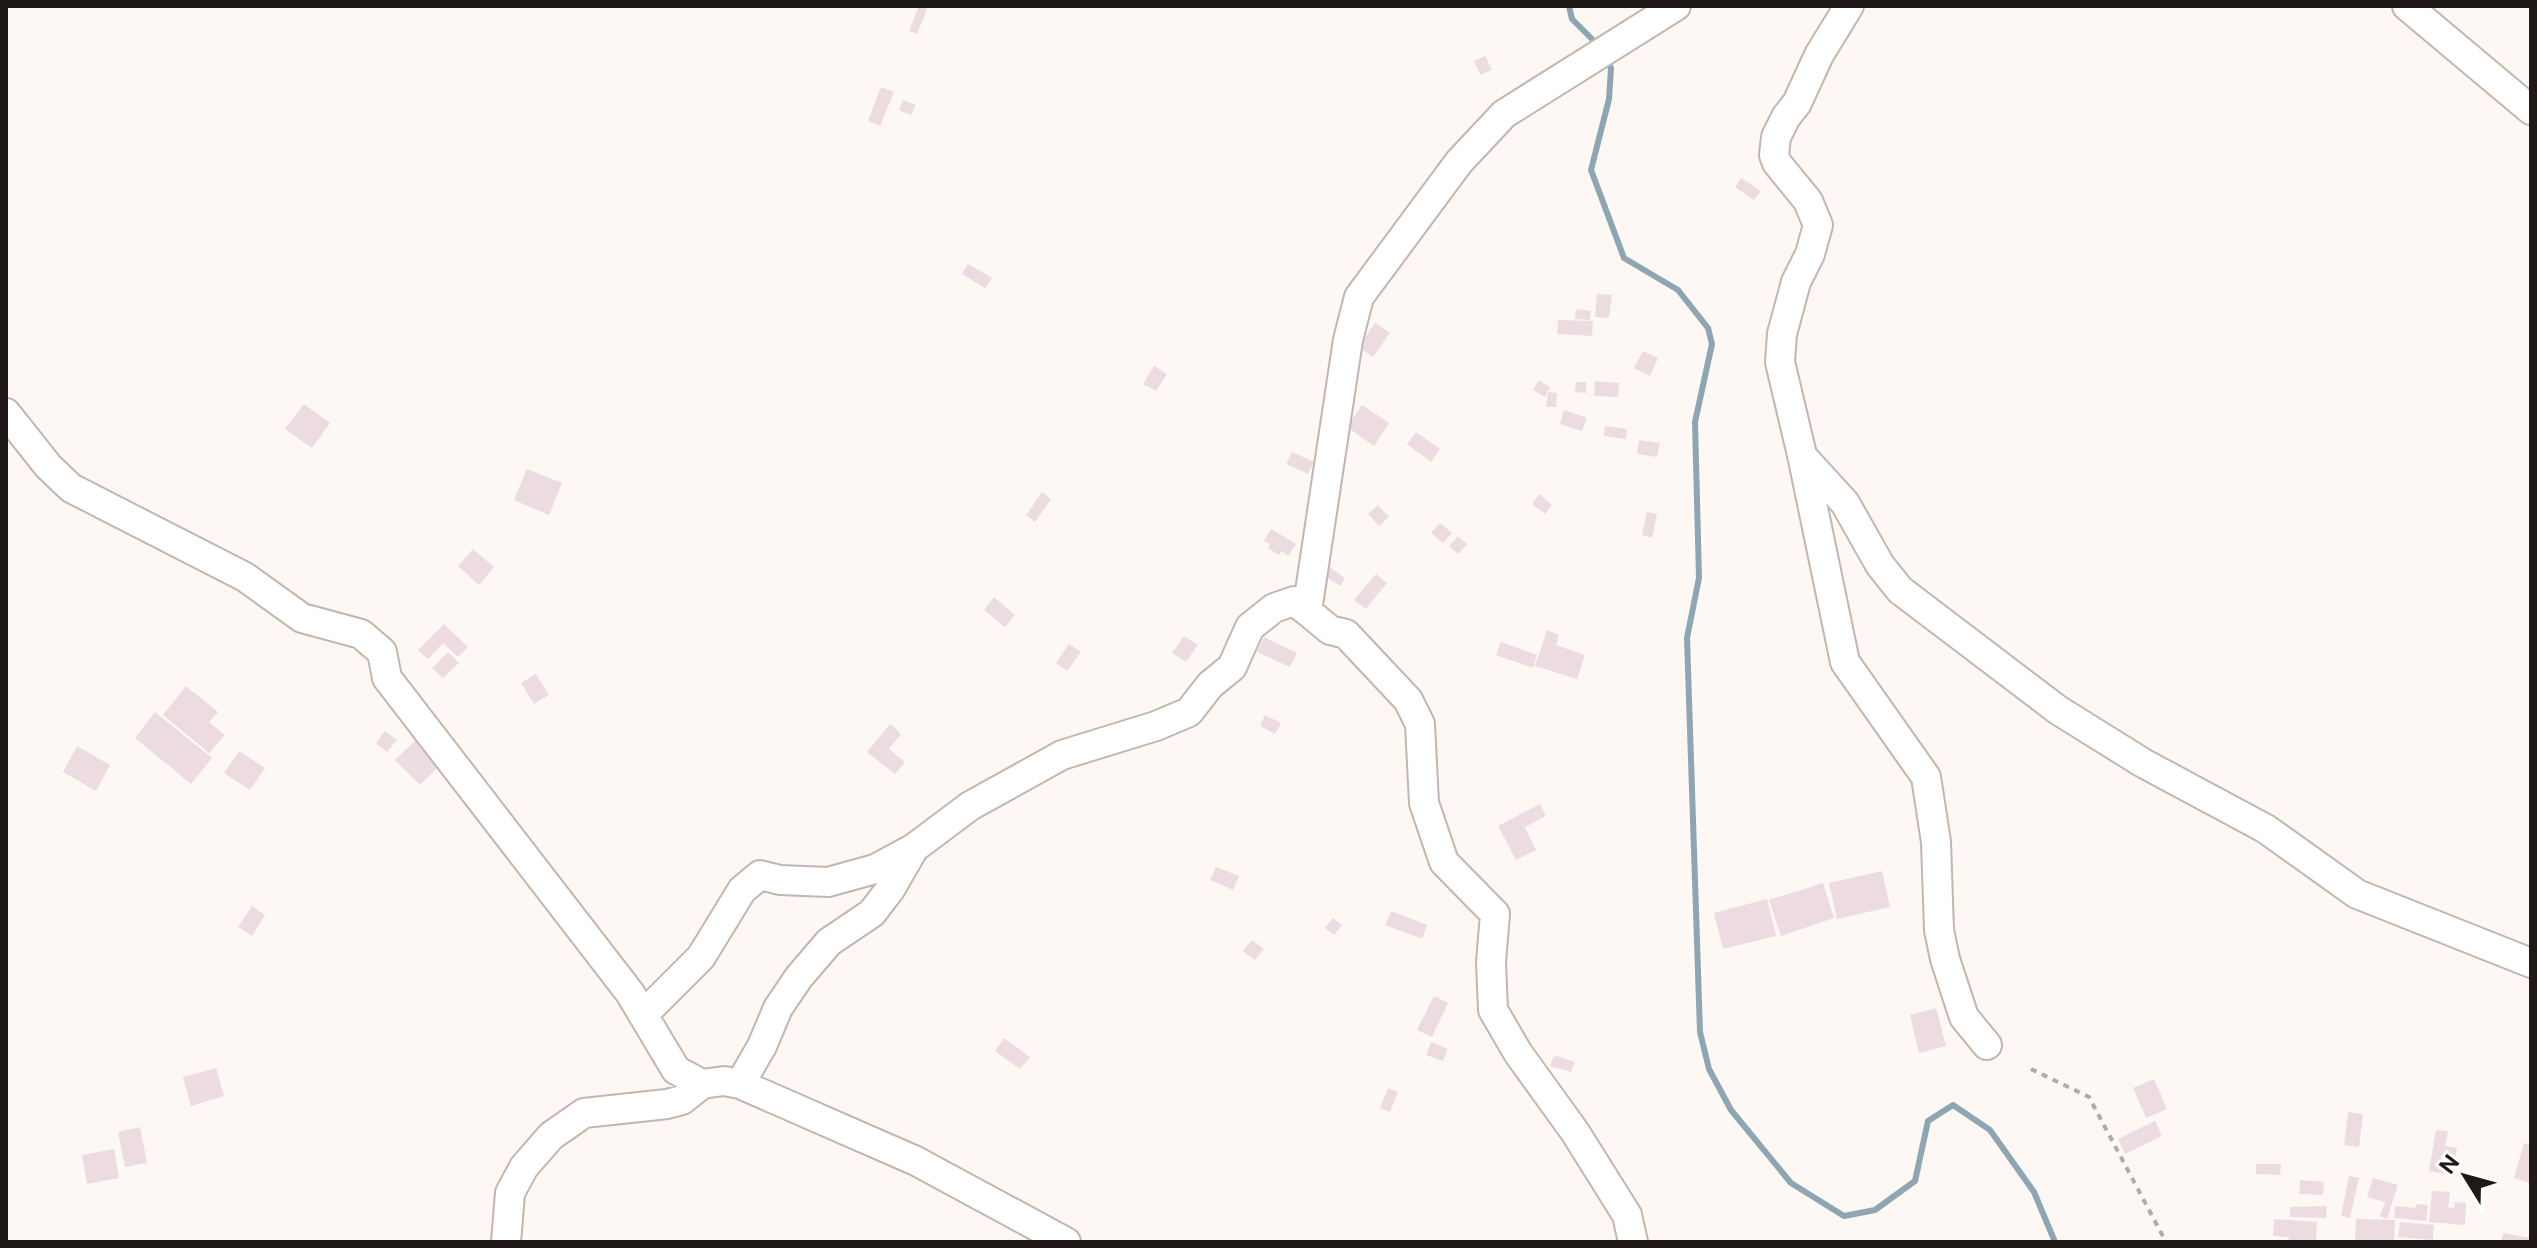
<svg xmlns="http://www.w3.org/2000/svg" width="2537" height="1248" viewBox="0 0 2537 1248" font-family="'Public Sans',sans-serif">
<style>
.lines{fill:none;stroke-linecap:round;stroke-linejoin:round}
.stream{stroke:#8ea6b4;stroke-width:6}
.building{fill:#ecdce1}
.minor-casing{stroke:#c3b6ad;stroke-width:32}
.path{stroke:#b0aba8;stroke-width:4;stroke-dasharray:6 6;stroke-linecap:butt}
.minor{stroke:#fff;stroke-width:28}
</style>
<rect width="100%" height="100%" fill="#fdf8f4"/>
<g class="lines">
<!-- stream -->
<path class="stream" d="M1569 6 1572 19 1599 46
M1607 58 1611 68 1609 99 1591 170 1624 258 1678 290 1708 328 1712 344 1695 422 1699 578 1687 638 1700 1032 1709 1069 1731 1110 1791 1183 1844 1216 1875 1210 1915 1181 1928 1121 1953 1105 1990 1130 2034 1192 2055 1242"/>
</g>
<!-- building -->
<path class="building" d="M919 6 927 9 917 34 909 31Z
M1485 56 1492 70 1481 75 1474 61Z
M881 87 894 92 880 126 868 121Z
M903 100 916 105 911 115 899 110Z
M1741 178 1761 191 1754 200 1735 187Z
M968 264 992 278 985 288 962 274Z
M1597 294 1612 295 1609 318 1595 317Z
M1576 309 1591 311 1590 320 1575 319Z
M1558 320 1593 321 1592 336 1557 334Z
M1375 323 1390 333 1373 357 1358 347Z
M1643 351 1658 358 1650 376 1634 368Z
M1154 366 1167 374 1156 391 1143 384Z
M1539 380 1550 387 1545 397 1533 390Z
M1595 381 1619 383 1618 397 1594 396Z
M1576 382H1586V393L1575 392Z
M1548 392 1557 393 1556 407H1546Z
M304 404 330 423 312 448 285 429Z
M1362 405 1389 423 1374 446 1347 427Z
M1564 410 1587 418 1582 431 1560 424Z
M1605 426 1627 429 1626 439 1604 436Z
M1416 432 1440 449 1431 462 1407 444Z
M1639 440 1660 443 1657 457 1637 454Z
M1292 452 1314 462 1308 474 1286 464Z
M527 469 562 483 549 515 514 500Z
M1042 492 1051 499 1035 522 1026 515Z
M1539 494 1552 505 1545 514 1532 504Z
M1378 505 1389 517 1379 526 1368 514Z
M1647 512 1657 514 1652 538 1642 535Z
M1440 523 1452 533 1443 543 1431 533Z
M1271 529 1296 544 1288 556 1281 551 1279 555 1268 548 1270 544 1264 541Z
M1458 536 1467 544 1458 554 1449 546Z
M473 549 494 567 479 585 458 566Z
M1325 564 1345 578 1340 586 1319 572Z
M1376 574 1387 583 1366 609 1354 600Z
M994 597 1015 615 1005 627 984 610Z
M444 624 468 647 458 657 443 643 428 659 418 650Z
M1547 630 1559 635 1556 645 1585 655 1577 679 1535 666Z
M1184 636 1198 645 1186 662 1172 653Z
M1264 637 1297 653 1290 667 1257 652Z
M1501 642 1537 655 1533 668 1496 655Z
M1069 644 1081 652 1067 671 1056 663Z
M448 652 459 663 443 678 432 668Z
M536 674 549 695 534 704 521 683Z
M186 686 218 712 209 722 225 735 209 753 163 715Z
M155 712 212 758 191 784 135 738Z
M1265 715 1281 723 1275 734 1260 726Z
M890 724 901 734 889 749 905 762 895 774 867 752Z
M385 731 397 740 387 752 376 743Z
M420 736 445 760 420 785 395 760Z
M77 746 110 765 96 791 63 772Z
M239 751 265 768 250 790 224 773Z
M1540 804 1546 816 1525 827 1536 850 1516 860 1498 826Z
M1216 867 1239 876 1233 890 1210 880Z
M1882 871 1890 907 1837 919 1829 883Z
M1823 883 1834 918 1781 936 1769 900Z
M1767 899 1776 936 1723 949 1714 913Z
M252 906 265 915 252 936 238 927Z
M1391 911 1427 925 1422 939 1385 925Z
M1333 918 1342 925 1334 935 1325 928Z
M1252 940 1264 949 1255 960 1243 951Z
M1434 996 1448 1003 1432 1037 1417 1030Z
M1936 1008 1946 1046 1919 1053 1910 1015Z
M1004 1038 1030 1057 1020 1069 995 1051Z
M1431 1042 1448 1049 1443 1061 1426 1055Z
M1554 1055 1575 1062 1571 1072 1550 1066Z
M216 1068 224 1096 191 1106 183 1077Z
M2154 1079 2167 1109 2146 1118 2133 1088Z
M1388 1088 1398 1092 1390 1112 1380 1108Z
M2348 1112 2363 1114 2359 1147 2344 1145Z
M2155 1121 2162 1136 2125 1154 2118 1139Z
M140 1127 147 1163 125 1167 118 1132Z
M2436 1130 2448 1131 2445 1146 2457 1148 2452 1175 2429 1171Z
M2524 1143 2531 1145V1183L2514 1178Z
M114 1149 119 1178 87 1184 82 1155Z
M2256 1164H2281L2280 1175 2256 1174Z
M2349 1176 2359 1178 2350 1218 2341 1216Z
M2373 1178 2398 1185 2387 1219 2380 1216 2385 1202 2367 1197Z
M2300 1180 2324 1182 2323 1195 2299 1194Z
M2432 1191 2450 1192 2448 1207 2454 1208 2455 1202 2466 1203 2465 1225 2429 1222Z
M2416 1204 2428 1205 2426 1221 2394 1218 2395 1206 2416 1208Z
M2327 1206 2326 1218 2290 1217V1207Z
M2274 1219 2317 1222 2316 1242H2288L2289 1237 2273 1236Z
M2356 1219 2395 1220 2394 1241 2355 1240Z
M2400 1222 2434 1225 2433 1240 2398 1237Z
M2503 1233 2531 1238V1242H2501Z"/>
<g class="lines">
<!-- minor casing -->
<g class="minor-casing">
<path id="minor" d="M1849 6 1819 55 1797 103 1786 117 1776 137 1774 155 1777 163 1808 201 1818 225 1810 254 1796 282 1782 334 1780 362 1802 455 1845 662 1926 777 1936 842 1939 930 1945 959 1964 1017 1987 1045
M2407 6 2531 110
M6 413 48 466 71 488 245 577 302 618 361 634 382 652 387 678 630 993 676 1070 702 1084
M1802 456 1845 503 1880 565 1900 590 2058 710 2143 763 2266 829 2357 894 2531 963
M643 1015 701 957 742 890 760 875 780 880 828 882 875 869 914 848 970 806 1062 755 1156 726 1189 712 1210 685 1232 667 1250 627 1274 608 1294 601 1307 611
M740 1084 762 1046 778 1008 799 977 829 942 872 913 891 888 914 848
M506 1242 510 1193 524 1167 551 1136 584 1113 667 1104 682 1100 702 1084 724 1081 740 1084 916 1161 1066 1242
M1633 1242 1627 1215 1575 1132 1518 1053 1493 1010 1491 962 1495 914 1444 862 1424 803 1420 724 1408 700 1346 634 1330 630 1307 611 1348 340 1359 297 1459 162 1504 114 1676 6"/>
</g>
<!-- path -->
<path class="path" d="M2031 1069 2089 1097 2166 1242"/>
<!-- minor -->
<use href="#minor" class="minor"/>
</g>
<!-- border -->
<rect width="2537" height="1248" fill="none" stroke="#1f1a17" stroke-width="16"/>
<!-- north arrow -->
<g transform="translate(2465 1176) rotate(307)" stroke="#ffffff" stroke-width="6" paint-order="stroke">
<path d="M0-6L14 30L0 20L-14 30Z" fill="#1f1a17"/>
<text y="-12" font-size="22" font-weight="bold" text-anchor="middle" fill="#1f1a17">N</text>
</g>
</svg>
